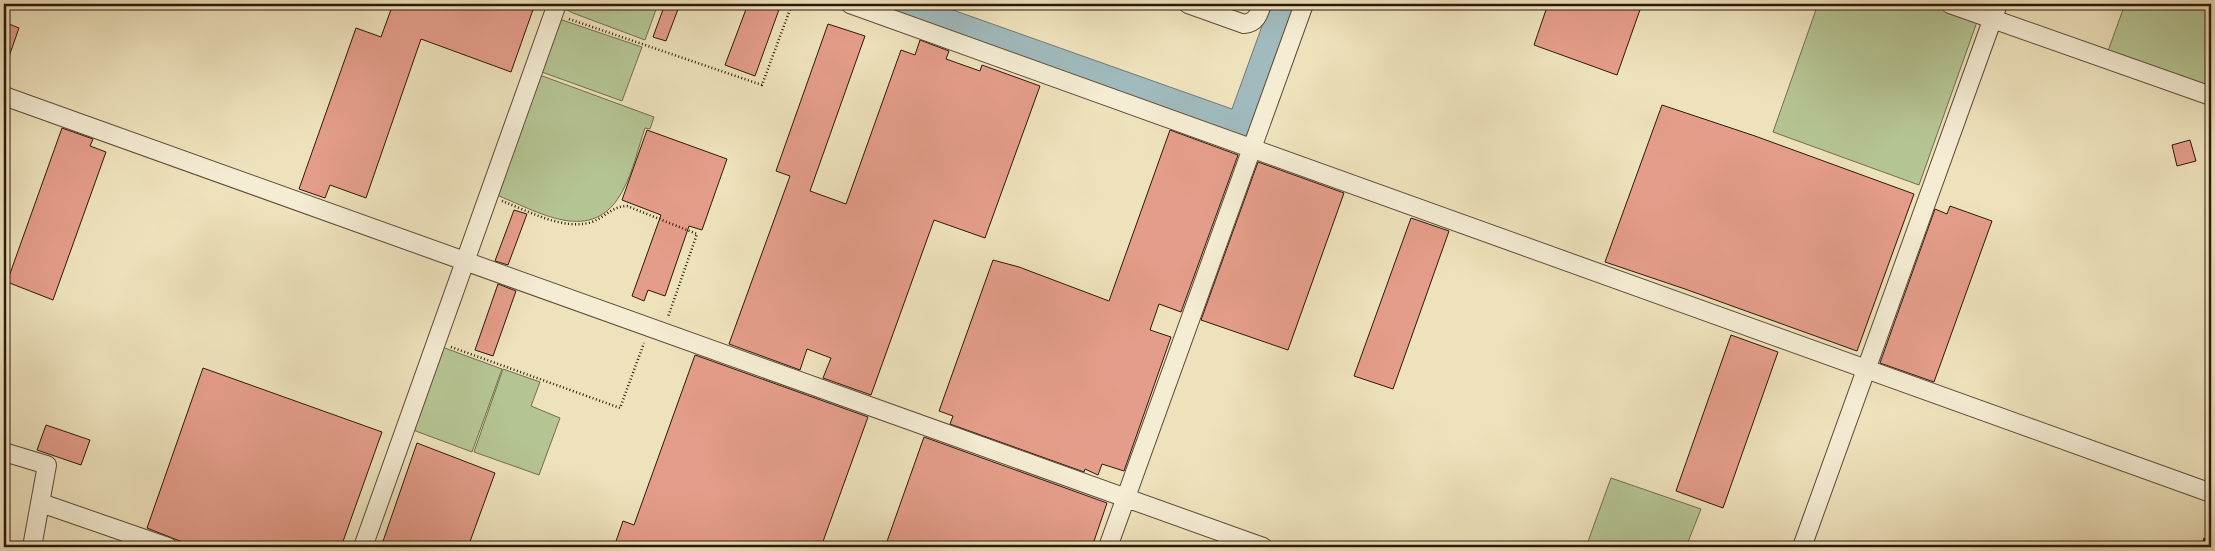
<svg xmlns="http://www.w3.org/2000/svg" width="2215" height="551" viewBox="0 0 2215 551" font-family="Alegreya,serif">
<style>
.green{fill:#b5c493;stroke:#716e4e}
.water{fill:#a0babd;stroke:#727975}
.building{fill:#e49d8a;stroke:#2d1809}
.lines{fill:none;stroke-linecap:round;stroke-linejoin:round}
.minor-casing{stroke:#5d4a36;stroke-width:20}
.path{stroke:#2d1809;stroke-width:2.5;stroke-dasharray:1 2.5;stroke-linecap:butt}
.minor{stroke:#f4ecd3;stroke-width:18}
.rail{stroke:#2d1809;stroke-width:4;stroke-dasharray:9 9;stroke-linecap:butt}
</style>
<rect width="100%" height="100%" fill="#eee2bc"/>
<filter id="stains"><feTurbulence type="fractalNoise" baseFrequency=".004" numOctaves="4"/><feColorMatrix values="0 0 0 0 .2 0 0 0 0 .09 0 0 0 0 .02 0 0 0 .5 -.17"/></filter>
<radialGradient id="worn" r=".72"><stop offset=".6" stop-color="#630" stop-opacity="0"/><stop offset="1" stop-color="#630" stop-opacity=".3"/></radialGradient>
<!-- green -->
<path class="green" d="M564 4H658L645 40 573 13 563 8Z
M1818 4H1934L1978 19 1919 185 1773 132Z
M2125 4H2211V88L2108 51Z
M559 19 642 47 622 101 539 71Z
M537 74 654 117 650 129 645 128C638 148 633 172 623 190 593 248 538 211 494 194Z
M442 347 502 369 472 452 413 430Z
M503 369 540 382 531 406 560 418 539 475 474 452Z
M1611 478 1701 509 1686 547H1586Z"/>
<!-- water -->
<path class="water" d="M862 4H936L1232 109 1270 4H1297L1249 137 1245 140Z"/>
<!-- building -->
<path class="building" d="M393 4H535L511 72 421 39 366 198 330 185 325 198 299 189 356 28 381 37Z
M665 4H680L666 41 653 37Z
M748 4H781L755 76 725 65Z
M1548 4H1642L1617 75 1534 45Z
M4 22 19 28 6 65 4 64Z
M828 24 865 36 810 191 846 204 901 50 915 55 920 40 949 51 946 59 980 71 982 65 1040 86 985 238 934 220 871 395 823 378 831 358 807 349 800 370 729 344 790 176 776 171Z
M1662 105 1755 136 1914 194 1857 351 1685 289 1605 262Z
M62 128 93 139 90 146 106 152 53 300 7 282Z
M647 130 727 159 702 230 689 226 665 296 648 290 644 301 632 296 661 215 622 200Z
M1170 130 1238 155 1181 312 1159 304 1150 330 1171 337 1124 471 1102 464 1098 475 1085 469 1084 472 950 424 953 416 939 411 993 260 1019 267 1109 301Z
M2190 140 2196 161 2177 166 2172 145Z
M1258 162 1344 193 1288 350 1201 320Z
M1950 206 1992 221 1934 382 1880 363 1935 209 1947 214Z
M514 210 527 214 508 265 495 261Z
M1411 218 1449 231 1393 389 1354 376Z
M498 284 516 291 493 356 475 350Z
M1731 335 1778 352 1723 508 1676 491Z
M695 355 868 417 821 547H614L623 521 634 525Z
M203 368 382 432 341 547H195L147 528Z
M46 425 90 440 81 465 37 450Z
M924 437 1107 503 1092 547H885Z
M417 443 495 473 468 547H381Z"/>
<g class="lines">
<!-- minor casing -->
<g class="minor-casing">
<path id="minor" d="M850 4 2211 493
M1188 4 1244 24C1256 23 1259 14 1262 4
M1950 4 2211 96
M4 96 1263 547
M4 452 47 465 32 547
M41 503 168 547
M363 547 557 4
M1108 547 1304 4
M1802 547 1998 4"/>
</g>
<!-- path -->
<path class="path" d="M569 19 762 85 792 4
M502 201C529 211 563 231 592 222 605 217 613 206 627 206L697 234 668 317
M451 347 620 408 644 343"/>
<!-- minor -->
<use href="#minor" class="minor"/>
<!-- rail -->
<path class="rail" d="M2203 547 2211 518"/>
</g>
<!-- margin -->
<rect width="2215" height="551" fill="none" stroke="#eee2bc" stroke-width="20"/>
<rect x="5" y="5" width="2205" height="541" fill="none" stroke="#2d1809" stroke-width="2.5"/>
<rect x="10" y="10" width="2195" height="531" fill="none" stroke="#2d1809"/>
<rect width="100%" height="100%" filter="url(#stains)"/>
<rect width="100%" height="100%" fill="url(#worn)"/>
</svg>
